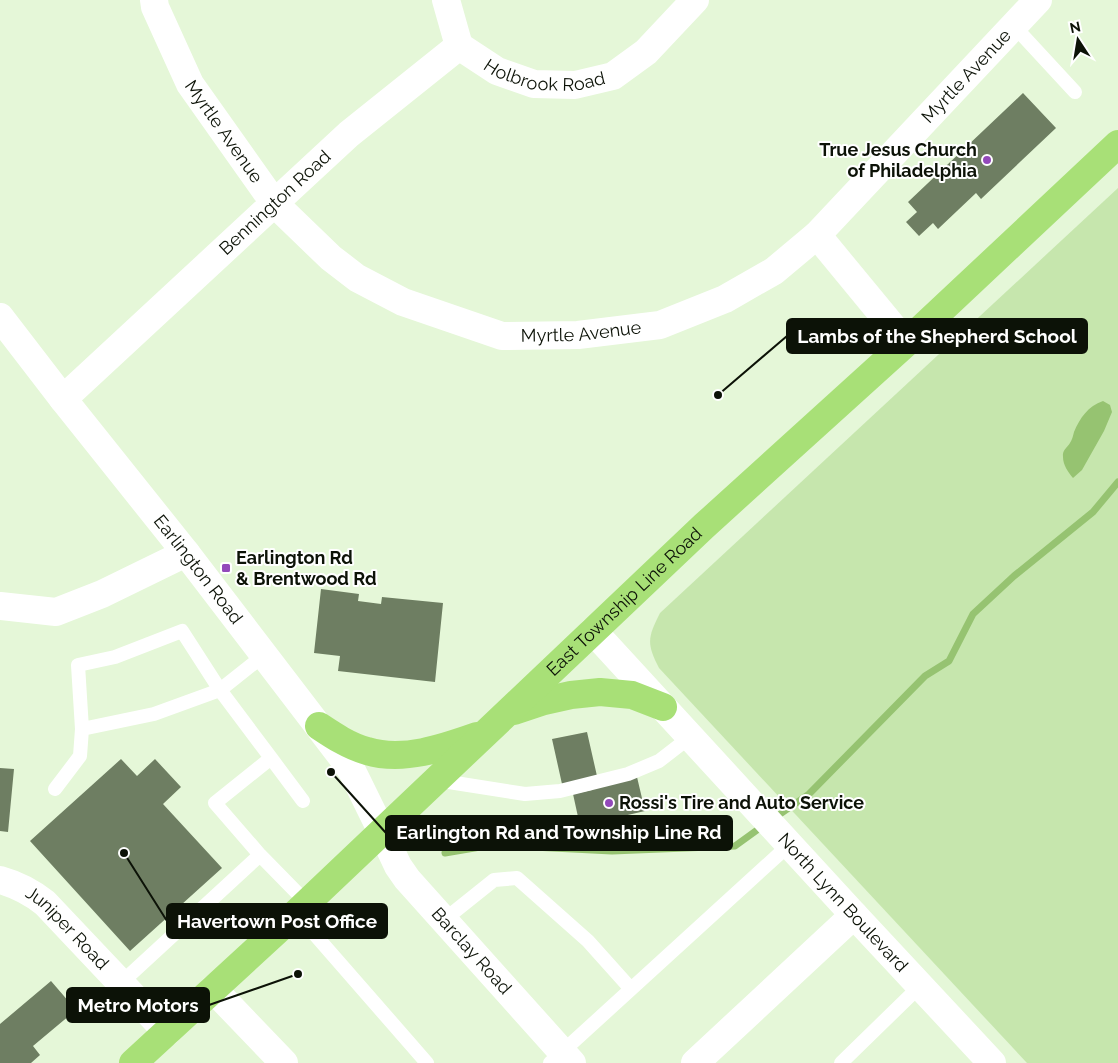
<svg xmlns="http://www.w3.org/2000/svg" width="1118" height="1063" viewBox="0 0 1118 1063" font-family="Raleway,sans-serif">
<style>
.green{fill:#c6e6ad}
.water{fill:#96c371}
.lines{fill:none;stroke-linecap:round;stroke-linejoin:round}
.stream{stroke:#96c371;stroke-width:7}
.building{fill:#6e7e62}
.lane{stroke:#fff;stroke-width:14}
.street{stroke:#fff;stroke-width:28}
.secondary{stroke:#fff;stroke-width:28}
.highway{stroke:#a8e077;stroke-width:28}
.poi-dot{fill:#9349bb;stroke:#fff;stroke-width:2}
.labels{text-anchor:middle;stroke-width:4;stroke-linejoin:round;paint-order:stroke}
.street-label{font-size:18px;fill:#0c1207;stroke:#fff}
.poi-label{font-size:18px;font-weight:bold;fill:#0c1207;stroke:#fff;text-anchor:start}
.leader{fill:none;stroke:#0c1207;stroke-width:2}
.callout-dot{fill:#0c1207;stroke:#fff;stroke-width:2}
.callout{fill:#0c1207;stroke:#0c1207;stroke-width:2}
.callout-label{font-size:19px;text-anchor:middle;font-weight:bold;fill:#fff}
</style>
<rect width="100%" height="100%" fill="#e5f7d8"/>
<!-- green -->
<path class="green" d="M1118 188V1063H1027L659 668C646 643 648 637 660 613Z"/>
<!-- water -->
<path class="water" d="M1103 401 1110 405 1112 412 1104 431 1082 470 1073 478C1068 472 1063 465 1063 457 1062 450 1067 448 1070 443 1072 440 1073 436 1074 432 1080 418 1088 406 1103 401Z"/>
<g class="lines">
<!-- stream -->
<path class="stream" d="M773 819 809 794 925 676 949 661 973 614 1014 576 1093 512 1118 482
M445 853 492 845 612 851 735 846 764 825"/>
</g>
<!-- building -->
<path class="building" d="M1023 93 1056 128 981 199 976 193 938 229 933 223 919 236 906 222 917 212 908 202Z
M321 589 359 594 358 601 381 604 382 597 443 603 435 682 338 671 340 656 314 653Z
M587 732 597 776 562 784 552 739Z
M121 759 137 776 155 759 181 787 163 804 222 868 130 951 30 841Z
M0 768 14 769 8 832 0 831Z
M637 777 645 811 580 826 573 794 592 790 591 787Z
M51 981 76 1010 33 1046 40 1055 31 1063H0V1024Z"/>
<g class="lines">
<!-- lane -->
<path class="lane" d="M1014 26 1075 92
M82 729 154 714 220 690 264 655
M436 780 525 794 560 791 628 774 659 761 690 737
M55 789 80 756 82 729 78 665 115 657 182 631 220 690 271 758
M303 801 271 758 215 803 260 855 307 903
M296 913 427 1063
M444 920 494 880 517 878 588 941 631 989
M121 983 260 855
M550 1063 789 845
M841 1063 920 986"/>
<!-- street -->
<g class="street">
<path id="s1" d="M154 0 155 7 190 84 275 204 331 258 357 278 403 302 502 336 578 335 660 325 725 299 774 271 817 235 1038 0"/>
<path id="s2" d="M459 46 497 71 534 84 575 85 613 76 646 52 695 0"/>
<path d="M817 235 906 343"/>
<path id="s3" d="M63 399 349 134 459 46 446 0"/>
<path d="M0 606 56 612 102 594 186 553"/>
<path id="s4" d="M382 832 398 866 407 879 572 1063"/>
<path id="s5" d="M0 880C18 885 31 892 45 903L167 1032"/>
<path d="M213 989 284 1063"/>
<path d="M695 1063 854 915"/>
</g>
<!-- secondary -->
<g class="secondary">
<path id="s6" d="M0 317 63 399 186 553 345 761 353 773 382 832"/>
<path id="s7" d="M593 631 854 915 992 1063"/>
</g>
<!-- highway -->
<g class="highway">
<path d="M514 711 544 701 571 695 600 692 632 695 663 707"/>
<path d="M319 726C334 736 349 746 367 751 403 762 443 748 477 736"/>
<path id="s8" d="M133 1063 293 916 704 526 906 343 1118 144"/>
</g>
</g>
<!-- markers -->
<g class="poi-dot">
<circle cx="987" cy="160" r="5"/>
<rect x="221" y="563" width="10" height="10" rx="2.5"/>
<circle cx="609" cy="803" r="5"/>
</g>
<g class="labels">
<!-- street labels -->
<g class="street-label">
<text dy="6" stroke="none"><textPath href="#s2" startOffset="94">Holbrook Road</textPath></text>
<text dy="6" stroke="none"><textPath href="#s1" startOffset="1065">Myrtle Avenue</textPath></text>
<text dy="6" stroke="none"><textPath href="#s1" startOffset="150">Myrtle Avenue</textPath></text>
<text dy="6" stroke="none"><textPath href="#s3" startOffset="289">Bennington Road</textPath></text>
<text dy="6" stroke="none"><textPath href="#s1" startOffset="585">Myrtle Avenue</textPath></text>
<text dy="6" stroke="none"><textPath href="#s6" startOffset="321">Earlington Road</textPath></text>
<text dy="6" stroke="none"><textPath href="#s8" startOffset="674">East Township Line Road</textPath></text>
<text dy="6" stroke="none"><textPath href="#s7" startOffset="369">North Lynn Boulevard</textPath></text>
<text dy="6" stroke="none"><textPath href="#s5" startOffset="84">Juniper Road</textPath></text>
<text dy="6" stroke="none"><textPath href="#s4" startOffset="150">Barclay Road</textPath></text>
</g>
<!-- poi labels -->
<g class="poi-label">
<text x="977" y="156" text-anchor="end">True Jesus Church<tspan x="977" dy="21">of Philadelphia</tspan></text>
<text x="236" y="564">Earlington Rd<tspan x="236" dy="21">&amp; Brentwood Rd</tspan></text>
<text x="619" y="809">Rossi's Tire and Auto Service</text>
</g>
</g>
<!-- callouts -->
<path class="leader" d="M718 395L787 336M331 772L386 833M124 853L167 921M298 974L209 1005"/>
<g class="callout-dot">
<circle cx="718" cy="395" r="5"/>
<circle cx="331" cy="772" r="5"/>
<circle cx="124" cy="853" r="5"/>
<circle cx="298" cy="974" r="5"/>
</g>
<g class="callout">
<rect x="787" y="319" width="300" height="34" rx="5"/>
<rect x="386" y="816" width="346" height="34" rx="5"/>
<rect x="167" y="904" width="220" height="34" rx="5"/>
<rect x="67" y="988" width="142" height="34" rx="5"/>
</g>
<g class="callout-label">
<text x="937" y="343">Lambs of the Shepherd School</text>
<text x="559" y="839">Earlington Rd and Township Line Rd</text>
<text x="277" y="928">Havertown Post Office</text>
<text x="138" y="1012">Metro Motors</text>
</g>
<!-- north arrow -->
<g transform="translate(1078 40) rotate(348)" stroke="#ffffff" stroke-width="4" paint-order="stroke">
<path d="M0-4L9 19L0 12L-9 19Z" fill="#0c1207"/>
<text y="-8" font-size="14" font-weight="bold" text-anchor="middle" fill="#0c1207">N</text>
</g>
</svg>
